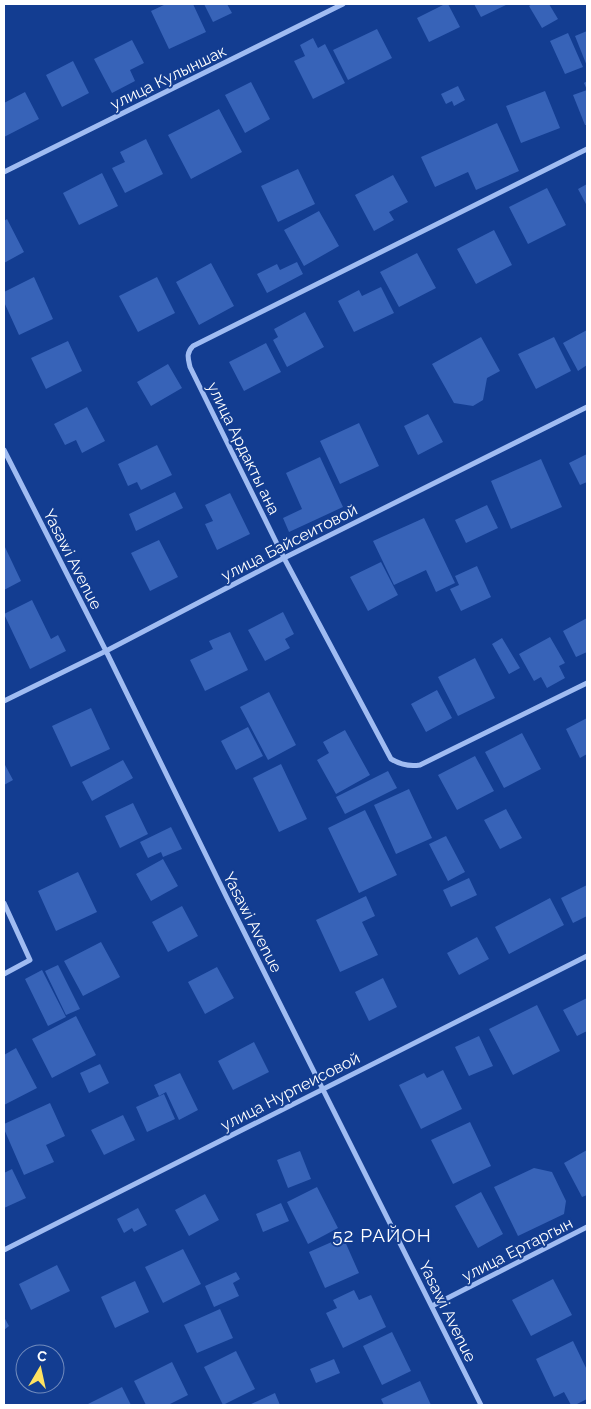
<svg xmlns="http://www.w3.org/2000/svg" width="591" height="1409" viewBox="0 0 591 1409" font-family="Raleway,sans-serif">
<style>
.building{fill:#3763b8}
.lines{fill:none;stroke-linecap:round;stroke-linejoin:round}
.minor{stroke:#a0bcf2;stroke-width:5}
.labels{text-anchor:middle;stroke-width:4;stroke-linejoin:round;paint-order:stroke}
.street-label{font-size:16px;fill:#fff;stroke:#133d91}
.quarter-label{font-size:19px;letter-spacing:1px;fill:#fff;stroke:#133d91}
</style>
<rect width="100%" height="100%" fill="#133d91"/>
<!-- building -->
<path class="building" d="M166 4H193L206 32 169 49 151 11Z
M204 4H227L232 13 213 22Z
M445 4H448L460 27 429 42 417 18Z
M474 4H508L481 17Z
M532 4H549L558 19 542 28 529 6Z
M377 29 392 58 348 80 333 50Z
M587 31V66L575 36Z
M568 33 583 67 565 74 550 41Z
M313 38 318 48 325 44 345 83 313 99 294 61 305 56 300 45Z
M132 40 144 63 130 70 135 81 112 93 94 59Z
M73 61 89 93 62 107 46 75Z
M587 81V125H585L573 95 587 90 584 83Z
M251 82 270 119 245 133 225 95Z
M458 86 465 100 454 106 452 101 446 104 441 94Z
M545 91 560 128 521 143 506 106Z
M25 92 39 119 4 137V103Z
M219 109 242 152 191 179 168 135Z
M497 123 519 171 476 190 468 172 435 187 421 157Z
M146 139 163 174 125 193 112 168 125 162 120 152Z
M298 169 315 204 278 222 261 186Z
M102 173 118 206 79 225 63 193Z
M393 175 408 202 389 212 394 220 374 231 355 195Z
M587 184V206L578 189Z
M547 188 566 225 528 244 509 207Z
M319 211 339 246 304 266 284 230Z
M7 219 24 252 4 263V221Z
M494 230 512 265 476 284 457 249Z
M417 253 436 288 399 307 380 272Z
M297 262 303 274 267 293 257 274 277 264 280 270Z
M211 263 234 306 199 325 176 282Z
M34 277 53 319 19 335 4 302V292Z
M157 277 175 313 138 332 119 296Z
M381 287 394 313 354 332 338 301 359 290 362 296Z
M305 312 324 347 287 367 273 340 278 337 274 329Z
M587 330V365L578 371 563 343Z
M481 337 500 371 487 378 483 400 473 406 454 403 432 364Z
M554 337 571 371 536 389 518 354Z
M68 341 82 371 46 389 31 358Z
M266 343 281 372 244 391 229 362Z
M168 364 182 388 151 406 137 382Z
M87 407 105 441 82 453 76 440 65 445 54 424Z
M428 414 443 442 418 455 404 426Z
M359 423 379 466 340 484 320 441Z
M157 445 172 475 141 490 137 482 128 486 118 464Z
M587 454V482L580 485 569 463Z
M320 457 343 507 289 532 283 518 302 509 286 473Z
M541 459 562 507 511 529 491 481Z
M175 492 183 508 136 531 129 514Z
M230 493 250 534 217 550 205 524 213 521 205 505Z
M487 505 498 528 466 543 455 520Z
M424 518 455 583 436 592 426 570 394 585 373 541Z
M159 540 178 577 150 591 131 553Z
M4 545 21 581 4 590Z
M381 562 398 595 368 611 350 577Z
M477 566 491 597 461 611 450 589 459 585 455 576Z
M32 600 51 639 58 635 66 651 30 669 4 614Z
M283 612 294 634 285 639 290 648 265 661 248 630Z
M587 618V652L576 657 563 631Z
M230 632 248 670 205 691 190 660 213 649 209 641Z
M550 637 565 663 559 666 565 678 547 688 541 677 534 681 519 654Z
M502 638 520 668 509 674 492 644Z
M475 658 495 698 458 716 438 677Z
M437 690 452 718 426 732 411 704Z
M269 692 296 745 268 760 240 707Z
M91 708 110 749 71 767 52 726Z
M587 718V754L580 758 566 729Z
M248 727 263 756 236 770 221 741Z
M345 730 370 775 336 794 317 760 329 753 323 742Z
M522 733 541 769 504 788 485 752Z
M475 756 494 791 457 810 438 775Z
M123 760 133 778 92 801 82 782Z
M4 763 13 780 4 785Z
M281 764 307 819 279 832 253 778Z
M388 771 397 788 345 814 336 797Z
M409 789 432 838 396 854 374 805Z
M133 803 148 834 120 848 105 816Z
M506 809 522 838 500 849 484 820Z
M365 810 397 875 359 893 328 828Z
M171 827 182 849 163 857 161 852 148 858 140 842Z
M446 836 465 872 448 881 429 844Z
M163 859 178 886 151 901 136 874Z
M78 872 97 912 56 931 38 891Z
M469 878 477 895 451 907 443 890Z
M587 885V916L573 923 561 898Z
M366 896 375 916 362 922 378 955 340 972 316 920Z
M550 898 564 925 509 954 495 927Z
M182 906 198 936 168 952 152 922Z
M477 937 489 959 459 975 447 953Z
M101 942 120 977 83 996 64 961Z
M58 965 80 1009 66 1015 45 971Z
M217 967 234 998 205 1014 188 982Z
M42 970 66 1017 48 1026 25 979Z
M383 978 397 1007 369 1021 355 992Z
M587 998V1031L577 1036 563 1010Z
M537 1005 560 1051 513 1075 489 1029Z
M76 1016 96 1055 52 1078 32 1039Z
M479 1036 493 1066 469 1076 455 1047Z
M254 1042 269 1072 233 1090 218 1061Z
M16 1048 37 1088 4 1105V1055Z
M100 1064 109 1083 89 1093 80 1073Z
M443 1070 462 1109 421 1129 399 1085 424 1073 427 1078Z
M180 1073 198 1110 179 1120 166 1092 159 1096 154 1085Z
M164 1094 175 1119 147 1132 136 1107Z
M50 1103 65 1136 46 1145 54 1162 24 1175 4 1129V1124Z
M123 1115 135 1140 104 1155 91 1130Z
M470 1122 491 1166 453 1184 431 1140Z
M587 1150V1195L582 1197 564 1163Z
M300 1151 311 1179 288 1188 277 1160Z
M534 1168 552 1172 566 1201 564 1214 518 1236 494 1187Z
M12 1169 26 1198 4 1208V1173Z
M317 1187 338 1228 308 1244 287 1202Z
M481 1192 503 1234 478 1248 455 1206Z
M205 1194 219 1220 189 1236 175 1210Z
M281 1203 289 1221 263 1232 256 1214Z
M138 1208 147 1225 134 1232 132 1228 124 1233 117 1219Z
M343 1237 359 1273 325 1288 309 1252Z
M183 1249 201 1284 163 1303 145 1267Z
M57 1265 70 1291 31 1310 19 1284Z
M236 1272 240 1279 233 1283 239 1296 214 1307 205 1286Z
M553 1279 572 1315 531 1336 512 1300Z
M135 1281 149 1312 115 1328 101 1297Z
M354 1290 359 1300 371 1295 386 1327 343 1348 326 1313 337 1308 333 1300Z
M220 1309 233 1338 197 1353 184 1325Z
M4 1317 9 1326 4 1330Z
M392 1332 411 1371 382 1385 363 1346Z
M573 1341 587 1370V1399L575 1405H571L564 1392 554 1397 536 1359Z
M236 1351 255 1389 223 1405 204 1367Z
M334 1359 340 1373 316 1383 310 1369Z
M172 1362 188 1395 168 1405H146L134 1381Z
M420 1381 431 1405H384L381 1399Z
M122 1387 131 1405H86Z
M275 1393 280 1405H249Z"/>
<g class="lines">
<!-- minor -->
<path class="minor" d="M587 149 193 346C186 353 188 358 190 367L284 558 391 759C401 765 409 767 420 765L587 683
M4 172 343 4
M4 450 106 651 227 898 481 1405
M4 701 106 651 284 558 587 407
M4 903 30 960 4 974
M4 1250 587 956
M432 1306 587 1227"/>
</g>
<g class="labels">
<!-- street labels -->
<g class="street-label">
<text transform="translate(168 77) rotate(-26)" y="6">улица Кулыншак</text>
<text transform="translate(244 448) rotate(64)" y="6">улица Ардакты ана</text>
<text transform="translate(289 542) rotate(-27)" y="6">улица Байсеитовой</text>
<text transform="translate(73 559) rotate(63)" y="6">Yasawi Avenue</text>
<text transform="translate(253 922) rotate(63)" y="6">Yasawi Avenue</text>
<text transform="translate(290 1091) rotate(-27)" y="6">улица Нурпеисовой</text>
<text transform="translate(517 1249) rotate(-27)" y="6">улица Ертаргын</text>
<text transform="translate(448 1311) rotate(64)" y="6">Yasawi Avenue</text>
</g>
<!-- quarter labels -->
<g class="quarter-label">
<text x="382" y="1242">52 РАЙОН</text>
</g>
</g>
<!-- border -->
<rect width="591" height="1409" fill="none" stroke="#ffffff" stroke-width="10"/>
<!-- north arrow -->
<g transform="translate(40 1369) rotate(9)"><circle r="24" fill="#133d91" stroke="#718bbd"/>
<path d="M0-4L9 19L0 12L-9 19Z" fill="#ffe261"/>
<text y="-8" font-size="14" font-weight="bold" text-anchor="middle" fill="#ffffff">С</text>
</g>
</svg>
